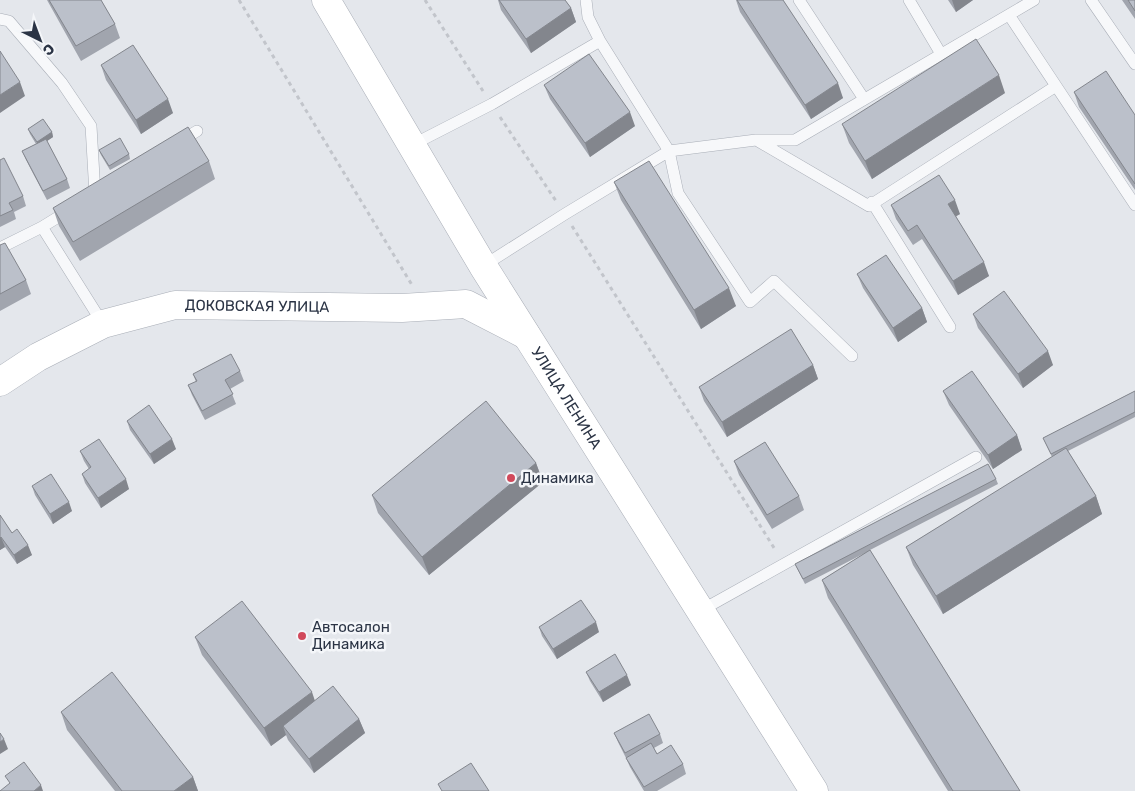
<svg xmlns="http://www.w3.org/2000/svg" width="1135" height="791" viewBox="0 0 1135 791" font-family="Rubik,sans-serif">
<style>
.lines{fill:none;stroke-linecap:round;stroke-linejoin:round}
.lane-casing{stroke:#a9aeb7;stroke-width:12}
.secondary-casing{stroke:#a9aeb7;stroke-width:29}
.path{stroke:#c2c5cb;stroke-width:3;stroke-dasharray:4 4;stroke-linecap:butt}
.lane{stroke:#f7f8fa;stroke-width:11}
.secondary{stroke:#fff;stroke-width:28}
.wall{fill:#a1a5ae}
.shaded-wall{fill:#83868d}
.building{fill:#bbc0ca;stroke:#83868d}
.poi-dot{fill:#d1495b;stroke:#f4f6f9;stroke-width:2}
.labels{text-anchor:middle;stroke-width:5;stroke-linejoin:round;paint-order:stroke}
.street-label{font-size:15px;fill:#2b3445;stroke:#f4f6f9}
.poi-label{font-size:15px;fill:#2b3445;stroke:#f4f6f9;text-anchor:start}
</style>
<rect width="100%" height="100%" fill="#e4e7ec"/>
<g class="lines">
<!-- lane casing -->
<g class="lane-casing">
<path id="lane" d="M799 0 864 99
M909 0 941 54
M1091 0 1135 64
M1009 15 1135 205
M0 19 9 21 62 83 91 126 95 194
M600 41 669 151 678 193 750 302 774 281 852 356
M758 141 869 206 1056 86
M179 142 197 131
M412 145 492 104 600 41 588 17 586 0
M872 202 950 327
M42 227 68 211
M0 248 42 227 103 324
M483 266 565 214 669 151 756 140H795L1034 0
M700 611 976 457"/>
</g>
<!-- secondary casing -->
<g class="secondary-casing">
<g id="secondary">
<path id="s1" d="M326 0 483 266 814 791"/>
<path id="s2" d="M0 382 38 357 103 324 175 305 402 308 466 304 526 335"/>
</g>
</g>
<!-- path -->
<path class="path" d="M239 0 412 285
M425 0 483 91
M500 117 556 201
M572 226 776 551"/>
<!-- lane -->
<use href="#lane" class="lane"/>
<!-- secondary -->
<use href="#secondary" class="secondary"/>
</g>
<!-- wall -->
<path class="wall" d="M47 0H101L115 24 120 38 81 61Z
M498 0H565L571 8 576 22 531 53 501 10Z
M736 0H783L843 98 811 119 740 12Z
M948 0H973L956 12Z
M1122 0H1135V19Z
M101 65 173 113 141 134 106 80Z
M544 85 635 126 590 157 550 99Z
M1074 92 1135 115V190L1079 107Z
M1005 93 872 179 849 143 842 124Z
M28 129 52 132 53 137 47 141 67 179 70 188 47 200 26 160 22 151 36 144 30 134Z
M99 150 129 154 130 159 110 170 101 155Z
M0 160 23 196 26 206 14 212 16 219 0 227Z
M209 161 215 179 80 261 59 226 53 208Z
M614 182 736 306 701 329 621 200Z
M891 205 960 214 956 216 989 276 958 295 922 239 913 245 896 219Z
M0 245 26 280 31 294 0 311Z
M857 274 922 308 927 322 898 342 863 288Z
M973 314 1053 365 1023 388 978 328Z
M813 365 818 379 727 437 704 401 699 387Z
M240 371 244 381 230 389 236 404 205 420 192 395 188 385 196 382 193 374Z
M943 391 1017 435 1022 450 993 469 949 405Z
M1135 391V417L1068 451 1096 496 1102 514 943 614 913 565 906 547 1052 457 1043 438Z
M127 421 176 449 154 464 130 430Z
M80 451 129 489 101 508 85 483 82 474 89 469 84 461Z
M734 461 799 496 804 510 772 529 739 475Z
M536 463 543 482 429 575 378 513 372 495Z
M996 479 998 484 870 550 1020 791H948L828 598 822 580 865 553 805 584 795 564Z
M32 486 72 511 53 524 35 495Z
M0 515 12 533 32 555 17 564 5 547 0 550Z
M539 627 599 632 557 659 542 636Z
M195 637 315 701 359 719 365 733 314 773 288 740 286 735 271 746 202 655Z
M586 672 631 685 603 702 590 681Z
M61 712 193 777 198 791H115L67 730Z
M614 733 660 734 663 743 654 748 657 754 683 764 686 774 657 791H644L630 767 626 758 618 742Z"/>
<!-- shaded-wall -->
<path class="shaded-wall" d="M952 0H973L956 12Z
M571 8 576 22 531 53 526 39Z
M999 75 1005 93 872 179 865 161Z
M20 82 25 96 0 113V95Z
M838 83 843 98 811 119 805 105Z
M168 99 173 113 141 134 136 120Z
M630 112 635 126 590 157 585 143Z
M52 132 53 137 38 147 37 142Z
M955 200 960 214 953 218 948 204Z
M984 262 989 276 958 295 953 281Z
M729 288 736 306 701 329 694 310Z
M922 308 927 322 898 342 893 328Z
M1048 351 1053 365 1023 388 1018 374Z
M813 365 818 379 727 437 722 422Z
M1017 435 1022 450 993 469 988 455Z
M172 439 176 449 154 464 150 454Z
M536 463 543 482 429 575 422 557Z
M126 479 129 489 101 508 98 498Z
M1096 496 1102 514 943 614 936 596Z
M69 502 72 511 53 524 50 514Z
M1 537 5 547 0 550V538Z
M28 545 32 555 17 564 14 555Z
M596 622 599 632 557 659 553 649Z
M627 675 631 685 603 702 599 692Z
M312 692 318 710 283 726 286 735 271 746 264 728Z
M359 719 365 733 314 773 309 759Z
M4 739 8 749 0 754V742Z
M193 777 198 791H174Z
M41 785 43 791H34Z"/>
<!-- building -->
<path class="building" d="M49 0H101L115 24 76 46Z
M499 0H565L571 8 526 39Z
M737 0H783L838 83 805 105Z
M1128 0H1135V11Z
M976 39 999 75 865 161 842 124Z
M133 45 168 99 136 120 101 65Z
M0 51 20 82 0 95Z
M589 54 630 112 585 143 544 85Z
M1106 71 1135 115V184L1074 92Z
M43 119 52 132 37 142 28 129Z
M188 127 209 161 73 242 53 208Z
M120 138 129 154 109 166 99 150Z
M46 139 67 179 43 191 22 151Z
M4 158 23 196 9 203 13 210 0 216V160Z
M649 161 729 288 694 310 614 182Z
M939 175 955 200 948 204 984 262 953 281 917 225 908 231 891 205Z
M5 243 26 280 0 294V245Z
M886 255 922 308 893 328 857 274Z
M1004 291 1048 351 1018 374 973 314Z
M791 329 813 365 722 422 699 387Z
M231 354 240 371 225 380 233 394 202 411 188 385 197 381 193 374Z
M972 371 1017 435 988 455 943 391Z
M1135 391V412L1051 454 1043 438Z
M486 401 536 463 422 557 372 495Z
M149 405 172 439 150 454 127 421Z
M99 439 126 479 98 498 82 474 91 467 80 451Z
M765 442 799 496 767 515 734 461Z
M1066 448 1096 496 936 596 906 547Z
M988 464 996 479 803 579 795 564Z
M51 474 69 502 50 514 32 486Z
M0 515 12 533 17 529 28 545 14 555 1 537 0 538Z
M870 550 1020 791H953L822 580Z
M581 600 596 622 553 649 539 627Z
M242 601 312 692 264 728 195 637Z
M615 654 627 675 599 692 586 672Z
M112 672 193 777 174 791H122L61 712Z
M333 686 359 719 309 759 283 726Z
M649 714 660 734 625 753 614 733Z
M0 733 4 739 0 742Z
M651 743 657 754 671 745 683 764 644 787 626 758Z
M24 762 41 785 34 791H0L10 783 5 776Z
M471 763 489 791H442L438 784Z"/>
<!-- markers -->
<g class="poi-dot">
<circle cx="511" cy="478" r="5"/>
<circle cx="302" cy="636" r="5"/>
</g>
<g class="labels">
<!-- street labels -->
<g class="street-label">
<text dy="5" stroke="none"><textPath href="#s2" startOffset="275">ДОКОВСКАЯ УЛИЦА</textPath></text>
<text dy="5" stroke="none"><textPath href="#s1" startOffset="465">УЛИЦА ЛЕНИНА</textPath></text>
</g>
<!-- poi labels -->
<g class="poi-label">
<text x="521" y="483">Динамика</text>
<text x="312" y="632">Автосалон<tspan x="312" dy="17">Динамика</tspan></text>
</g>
</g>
<!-- north arrow -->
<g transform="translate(40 40) rotate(138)" stroke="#f4f6f9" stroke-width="4" paint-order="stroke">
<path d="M0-4L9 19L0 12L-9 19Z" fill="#2b3445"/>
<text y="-8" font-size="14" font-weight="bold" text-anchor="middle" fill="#2b3445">С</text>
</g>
</svg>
